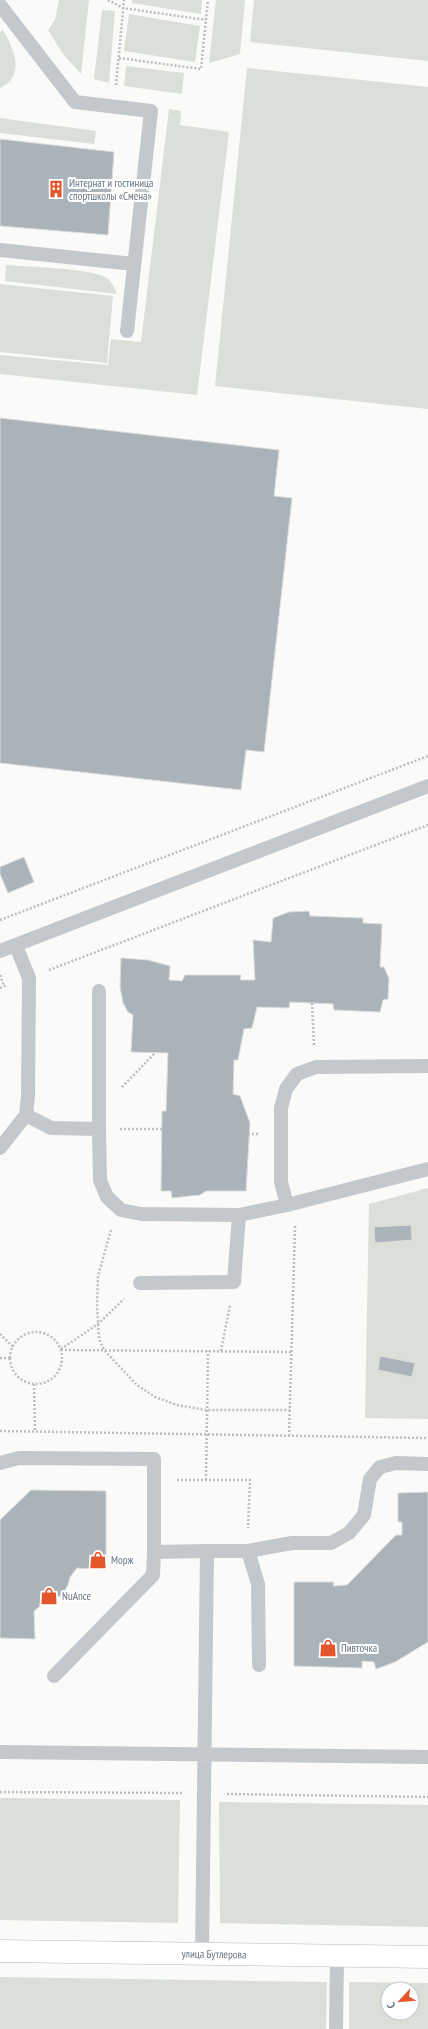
<svg xmlns="http://www.w3.org/2000/svg" width="428" height="2029" viewBox="0 0 428 2029" font-family="'PT Sans Narrow',sans-serif">
<style>
.green{fill:#dadfd7;fill-rule:evenodd}
.building{fill:#aab3b9;stroke:#dcdcda}
.lines{fill:none;stroke-linecap:round;stroke-linejoin:round}
.secondary-casing{stroke:#b3babf;stroke-width:23}
.path{stroke:#bbbfc2;stroke-width:2.5;stroke-dasharray:2 2;stroke-linecap:butt}
.lane{stroke:#c3c8cc;stroke-width:14}
.secondary{stroke:#fff;stroke-width:22}
.labels{text-anchor:middle;stroke-width:4;stroke-linejoin:round;paint-order:stroke}
.poi-label{font-size:11px;fill:#657683;stroke:#fff;text-anchor:start}
.street-label{font-size:11px;fill:#657683;stroke:#fff}
</style>
<rect width="100%" height="100%" fill="#fafaf8"/>
<!-- green -->
<path class="green" d="M59 0H89L81 74 63 54 48 30 55 20Z
M132 0H202L201 14 132 3Z
M216 0H245L240 54 209 63Z
M254 0H428V61L250 42Z
M102 10 115 11 109 83 94 79Z
M129 14 200 26 195 62 124 51Z
M3 30C14 49 26 76 0 88V32Z
M126 66 184 73 182 94 124 86Z
M247 68 428 87V409L215 386Z
M169 109 181 111 180 125 229 132 197 395 0 374V355L108 365 111 339 141 342Z
M0 118 96 131 94 144 0 133Z
M6 265C29 267 88 268 105 277 112 281 114 287 117 294L5 281Z
M0 284 113 296 107 363 0 352Z
M428 1188V1419L365 1418 369 1204Z
M0 1798 180 1800 178 1923 0 1920Z
M219 1802 428 1805V1927L220 1923Z
M0 1977 327 1982 326 2029H0Z
M349 1982 428 1983V2029H349ZM388 1989H412V2013H388Z"/>
<!-- building -->
<path class="building" d="M0 139 114 152 108 235 0 226Z
M0 418 279 450 274 496 292 498 264 752 246 750 241 790 0 763Z
M24 857 34 882 8 893 0 874V867Z
M309 911 310 916 363 918V923L382 924 380 967H384L389 979 388 999 383 1000 380 1012 334 1010 333 1004 312 1003 290 1002 289 1008 257 1007 252 1028 244 1029 238 1060H234L233 1094 240 1096 250 1123 246 1191H206L200 1195 172 1198 171 1191H161L162 1111H166L168 1053 131 1052 133 1015 128 1012 123 1003 120 987 121 958 148 960 170 966 169 980 182 981 185 975H241L240 980H255L253 940 271 942 273 918 289 912Z
M411 1225 412 1240 375 1243 374 1227Z
M380 1356 415 1363 412 1377 378 1370Z
M31 1490 106 1491V1570L77 1568 70 1577 68 1585 62 1595 43 1604 34 1611 35 1639 0 1638V1520Z
M428 1492V1642L395 1662 376 1669 374 1662 362 1661V1668L294 1666V1582H334L333 1586 347 1585 396 1535H402V1522H398V1493Z"/>
<g class="lines">
<!-- secondary casing -->
<g class="secondary-casing">
<g id="secondary">
<path id="s1" d="M0 1951 428 1957"/>
</g>
</g>
<!-- path -->
<path class="path" d="M108 0 123 8 206 20
M119 58 201 69 208 0
M116 85 124 0
M0 920 428 756
M49 970 428 825
M0 975 4 986
M0 988 7 985
M312 1003 314 1045
M122 1087 155 1053
M120 1129H162
M248 1134H258
M111 1230 98 1276 97 1305 99 1339 104 1350 137 1385 155 1397 177 1405 206 1410H290
M10 1358a26 26 0 1 1 52 0a26 26 0 1 1-52 0Z
M0 1334 13 1347
M61 1349 98 1324 124 1299
M61 1350 291 1352
M221 1351 230 1305
M0 1358H11
M34 1384 35 1432
M0 1431 428 1438
M289 1436 295 1226
M177 1480H250L248 1528
M206 1480 208 1351
M0 1792 182 1793
M227 1794 428 1797"/>
<!-- lane -->
<path class="lane" d="M0 5 75 102 151 111 127 331
M0 250 134 264
M0 951 428 786
M99 991V1129
M26 1115 51 1128 99 1129 100 1180 107 1197 121 1210 141 1214 239 1215 287 1205 428 1169
M0 1148 26 1115 28 1097 29 978 16 946
M287 1205 281 1182V1108L286 1089 297 1074 316 1067 428 1066
M140 1283 234 1282 239 1215
M0 1463 19 1458 154 1459V1552L207 1551 202 1954
M207 1551H248L292 1543H331L349 1533 364 1515 370 1479 380 1467 396 1463 428 1464
M248 1551 258 1584 259 1665
M54 1676 153 1575 154 1552
M0 1752 428 1757
M336 2029 337 1956"/>
<!-- secondary -->
<use href="#secondary" class="secondary"/>
</g>
<!-- icons -->
<defs>
<g id="building-bare" transform="scale(1.38)"><path d="M-4-6H4V6H1V3H-1V6H-4ZM-2.5-4.3h1.7v1.8h-1.7ZM.8-4.3h1.7v1.8H.8ZM-2.5-1h1.7V.8h-1.7ZM.8-1h1.7V.8H.8Z" fill="#e4572e" stroke="#fff" stroke-width="2.5" paint-order="stroke"/></g>
<g id="shop-bare" transform="scale(1.38)"><path d="M-5-2.5h2.3a2.7 3.5 0 0 1 5.4 0H5L5.5 6h-11ZM-1.5-2.5h3a1.5 2.3 0 0 0-3 0Z" fill="#e4572e" stroke="#fff" stroke-width="2.5" paint-order="stroke"/></g>
</defs>
<g fill-rule="evenodd">
<use href="#building-bare" x="56" y="189"/>
<use href="#shop-bare" x="98" y="1560"/>
<use href="#shop-bare" x="49" y="1596"/>
<use href="#shop-bare" x="328" y="1648"/>
</g>
<g class="labels">
<!-- poi labels -->
<g class="poi-label">
<text x="69" y="187">Интернат и гостиница<tspan x="69" dy="13">спортшколы «Смена»</tspan></text>
<text x="111" y="1564">Морж</text>
<text x="62" y="1600">NuAnce</text>
<text x="341" y="1652">Пивточка</text>
</g>
<!-- street labels -->
<g class="street-label">
<text dy="4" stroke="none"><textPath href="#s1" startOffset="214">улица Бутлерова</textPath></text>
</g>
</g>
<!-- north arrow -->
<g transform="translate(400 2001) rotate(244)"><circle r="19" fill="#ffffff" stroke="#c1c8cd"/>
<path d="M0-3L7 15L0 10L-7 15Z" fill="#e4572e"/>
<text y="-6" font-size="11" font-weight="bold" text-anchor="middle" fill="#657683">С</text>
</g>
</svg>
